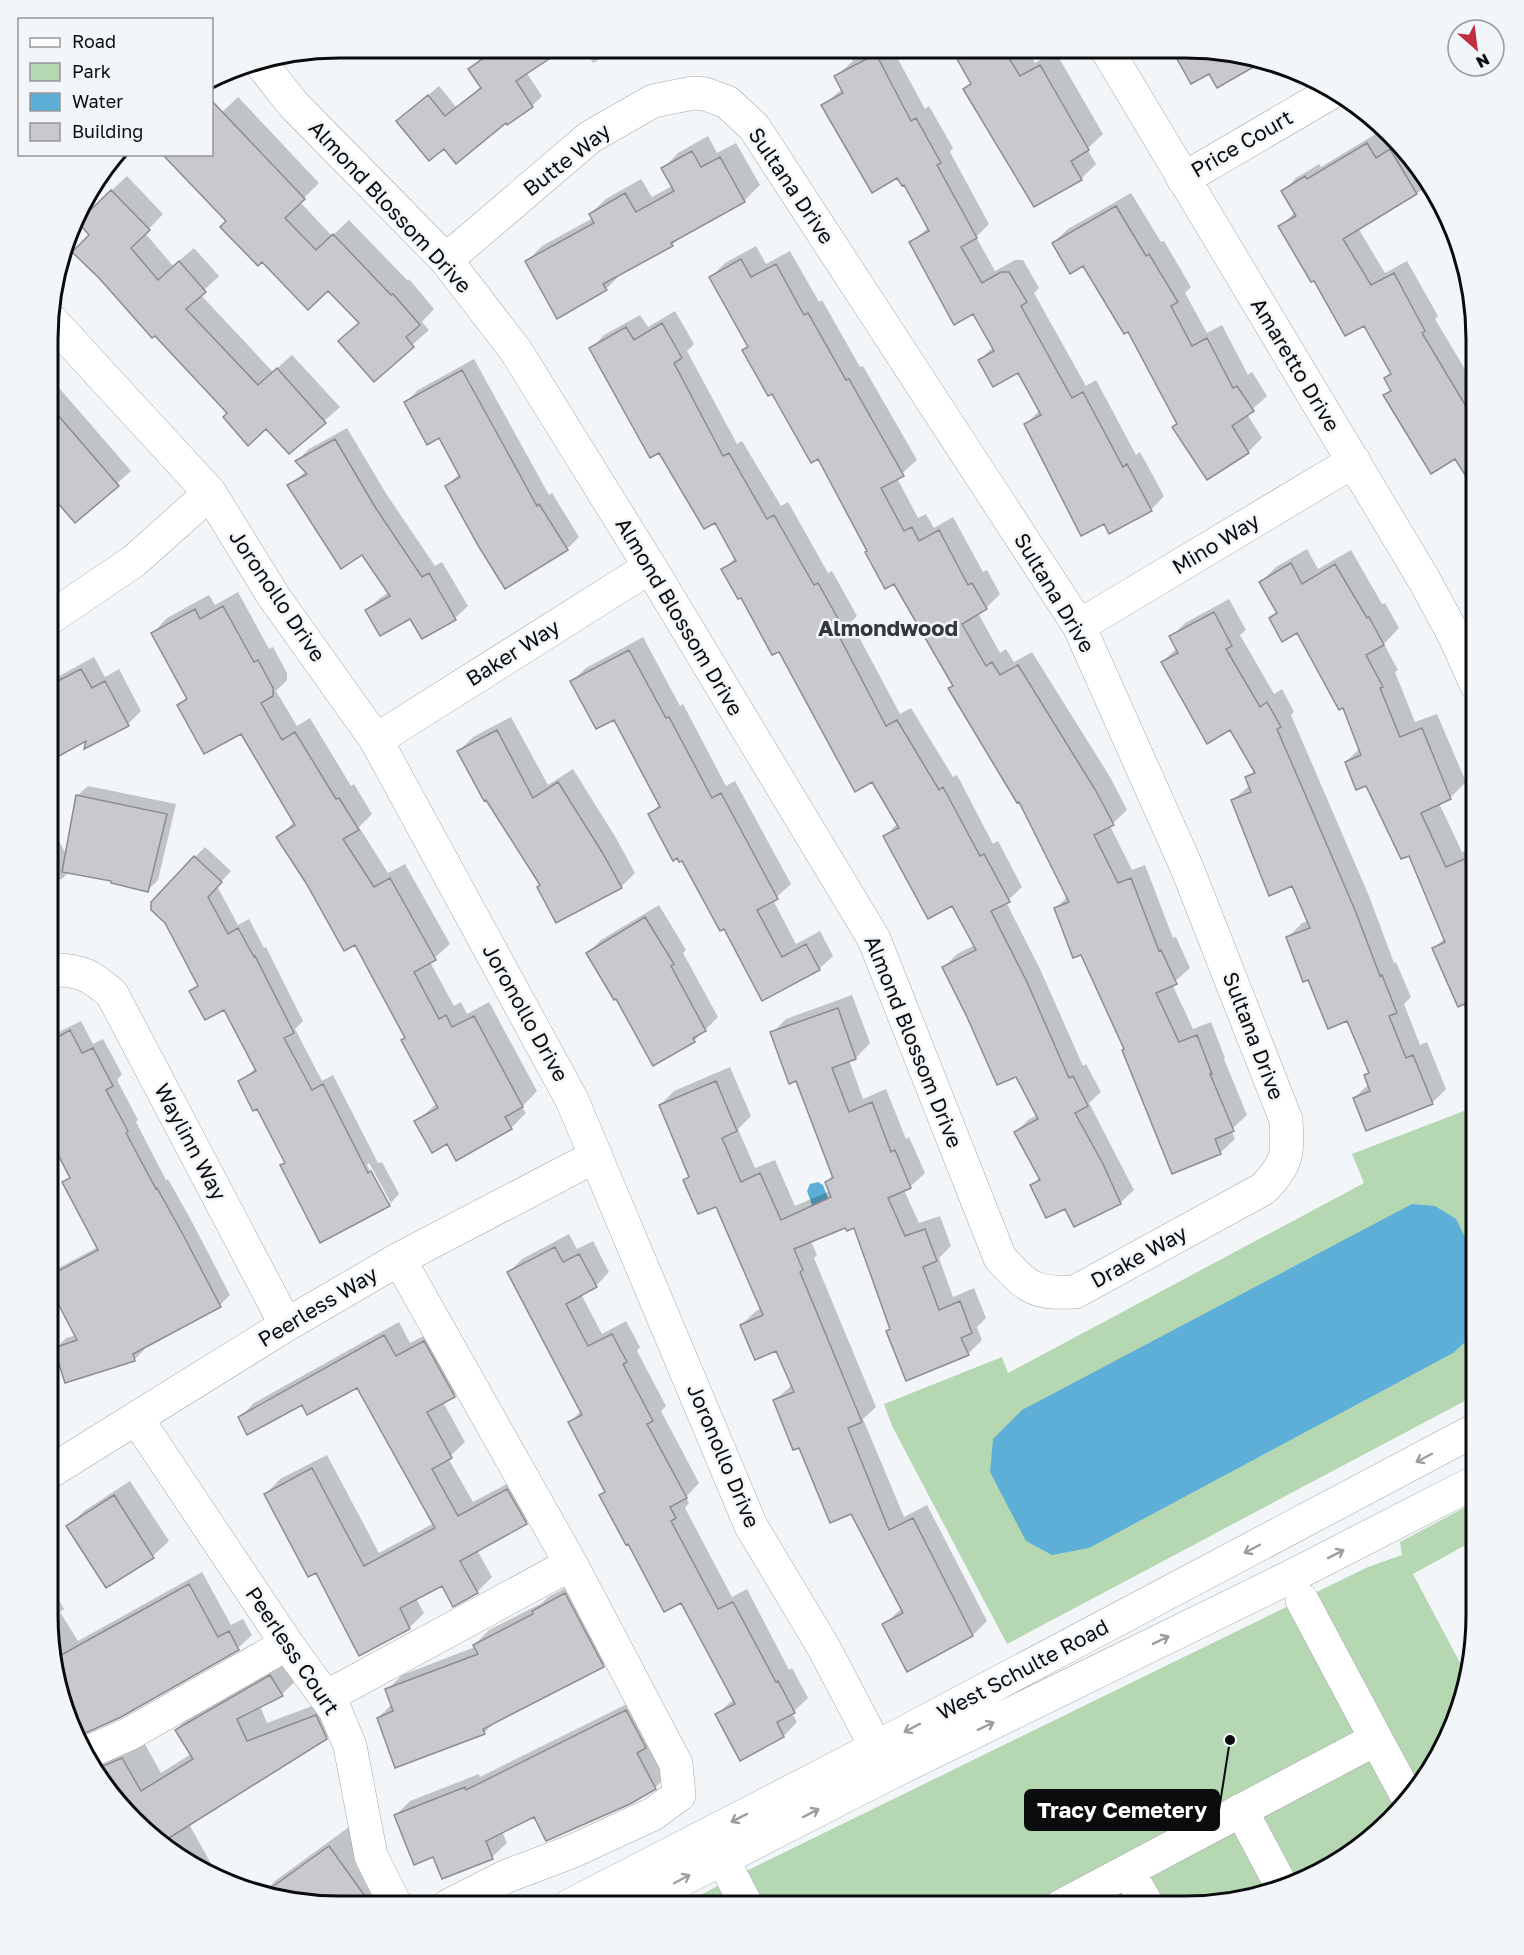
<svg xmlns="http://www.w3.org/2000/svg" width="1524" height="1955" viewBox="0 0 1524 1955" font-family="'Golos Text',sans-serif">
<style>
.green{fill:#b5d8b3}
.water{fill:#5dafd7}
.shadow{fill:#0003;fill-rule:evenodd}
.building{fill:#c9c8cc;stroke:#8d8c90;stroke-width:1.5}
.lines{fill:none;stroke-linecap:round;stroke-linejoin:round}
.minor-casing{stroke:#a4a7aa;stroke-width:34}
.major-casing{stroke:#a4a7aa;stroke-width:34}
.minor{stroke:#fff;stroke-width:33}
.major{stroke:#fff;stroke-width:33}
.oneway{stroke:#9d9e9f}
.labels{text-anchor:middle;stroke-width:5;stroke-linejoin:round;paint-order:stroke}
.street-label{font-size:21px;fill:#0b0c0e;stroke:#f2f6f9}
.neighbourhood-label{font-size:22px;font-weight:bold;fill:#35383a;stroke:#f2f6f9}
.rim{fill:none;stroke:#0b0c0e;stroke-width:3}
.leader{fill:none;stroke:#0b0c0e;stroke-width:2}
.callout-dot{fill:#0b0c0e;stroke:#f2f6f9;stroke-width:2}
.callout{fill:#0b0c0e;stroke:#0b0c0e;stroke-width:2}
.callout-label{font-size:22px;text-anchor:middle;font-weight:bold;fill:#fff}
</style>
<rect width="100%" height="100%" fill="#f2f6f9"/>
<!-- green -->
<path class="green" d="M1469 1109 1476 1127V1395L1007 1644 892 1426 884 1404 1002 1357 1008 1373 1364 1183 1352 1154Z
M1475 1502V1540L1413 1574 1467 1676 1461 1709 1437 1761 1390 1822 1330 1868 1203 1906H680L740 1874 1368 1567 1402 1555 1400 1542Z"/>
<!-- water -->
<path class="water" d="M818 1182 823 1185 828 1198 818 1222 807 1191 810 1184Z
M1412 1204 1435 1206 1456 1219 1476 1259V1332L1453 1353 1089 1548 1052 1555 1026 1541 990 1472 993 1439 1022 1410Z"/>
<!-- shadow -->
<path class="shadow" d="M496 48 537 49 543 58 526 72 542 96 532 106 488 136 444 147 398 121 439 86 456 107 482 86 470 69 480 59Z
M565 49H576L568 53Z
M585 49H618L593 63Z
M846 49 893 50 925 109 929 106 953 148 950 152 989 224 976 237 995 271 1015 260H1023L1039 288 1034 293 1086 386 1096 380 1136 455 1140 452 1164 496 1151 510 1104 522 1026 424 1040 410 1018 371 980 360 993 347 974 312 911 242 929 227 904 182 823 105 842 89 835 77 853 61Z
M953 50H1027L1035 63 1055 51 1103 134 1087 149 1096 164 1081 179 965 89 972 82Z
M238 97 319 183 300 202 332 236 349 220 408 281 409 279 434 309 422 322 429 330 374 379 340 341 360 322 328 289 228 221 212 154V122Z
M1379 132 1429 186 1358 228 1385 273 1407 261 1438 316 1435 319 1476 388V490L1456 457 1385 396 1392 389 1386 378 1391 372 1364 324 1314 279 1280 227 1295 212 1283 192 1296 178 1319 164 1321 167Z
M708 136 717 153 736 143 760 185 744 201 680 237 672 245 621 274 606 289 526 262 542 246 593 218 590 214 606 199 641 179 652 197 672 186 663 169 678 153Z
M127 176 163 214 145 233 173 266 194 248 219 276 200 294 273 372 292 355 340 407 289 452 266 427 229 413 91 235 93 208Z
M1131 193 1161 242 1164 241 1191 287 1185 293 1207 333 1222 325 1248 375 1252 372 1267 396 1247 414 1262 438 1248 452 1179 423 1129 330 1084 264 1053 243 1068 229Z
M756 246 766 264 790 251 819 302 822 300 860 367 863 366 917 460 897 478 918 518 926 514 934 528 953 517 983 572 987 570 1000 594 986 608 978 613 1000 653 1006 649 1014 662 1032 652 1110 777 1127 810 1110 826 1132 870 1145 865 1173 938 1176 937 1190 968 1172 984 1193 1029 1211 1022 1225 1058 1224 1059 1247 1115 1231 1130 1235 1139 1220 1153 1173 1172 1126 1048 1082 953 1056 908 1068 896 1019 800 950 689 954 685 895 582 869 550 818 457 744 351 749 345 711 277 725 263Z
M675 311 694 344 687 351 737 444 742 441 781 506 788 502 828 573 832 571 857 616 851 622 900 714 911 708 953 777 957 775 993 844 998 841 1022 887 1006 902 1040 969 1083 1066 1086 1064 1101 1092 1089 1103 1134 1190 1120 1203 1066 1207 1032 1185 1040 1177 1016 1132 1029 1119 1038 1115 1016 1075 969 1016 944 967 957 954 975 945 953 904 885 836 898 823 872 780 723 570 736 557 716 520 659 451 591 349 604 335 640 315 648 327Z
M474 359 549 495 552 493 579 537 567 549 447 486 460 473 439 436 406 402 418 390Z
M54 382 131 471 75 521 50 491V384Z
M347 428 387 495 435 566 442 562 468 606 455 618 423 637 411 617 367 610 380 598 389 592 363 553 289 486 306 471 297 461 309 449Z
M1476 534V550L1470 540Z
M1307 549 1318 569 1351 550 1382 604 1385 603 1399 628 1384 644 1398 670 1395 672 1415 722 1437 714 1466 782 1450 798 1439 803 1462 852 1476 846V1038L1463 1003 1434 948 1445 938 1410 854 1367 784 1346 762 1360 748 1344 706 1298 631 1271 619 1278 612 1261 582 1276 567Z
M238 592 269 649 273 647 287 673V680L276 691 297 726 310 718 351 786 354 784 372 814 359 827 388 873 405 864 450 944 430 962 454 1006 461 1002 467 1014 489 1002 537 1091 522 1107 526 1113 511 1128 447 1142 416 1122 437 1103 406 1038 356 942 307 882 278 837 295 821 241 732 179 705 187 697 153 633 167 618 209 595 215 605Z
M1229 599 1246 630 1240 635 1274 694 1282 689 1294 712 1291 715 1369 896 1394 963 1396 962 1411 997 1404 1004 1420 1045 1427 1042 1446 1089 1432 1103 1354 1098 1369 1084 1366 1075 1370 1072 1348 1019 1309 979 1288 937 1302 923 1308 921 1293 884 1233 800 1250 785 1247 778 1255 770 1231 728 1162 662 1177 648 1171 637 1185 623Z
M643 637 680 706 683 704 726 786 735 781 791 884 773 900 796 944 820 931 833 956 819 969 763 999 725 927 682 859 650 814 660 804 614 718 572 681 586 668Z
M94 657 105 677 119 669 141 711 128 724 86 747 88 739 50 759V681Z
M511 717 548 785 573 769 616 838 635 873 621 887 541 885 459 751 473 737Z
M88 786 176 804 158 880 148 890 113 880 69 872 63 878 49 885 50 824 67 856 77 796Z
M205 847 231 871 217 886 238 925 249 919 264 948 266 947 303 1021 295 1029 322 1081 333 1075 378 1163 382 1162 399 1194 389 1205 320 1241 282 1166 286 1161 258 1107 239 1082 256 1068 225 1008 191 991 199 984 195 857ZM369 1163 391 1203H387L367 1165Z
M659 905 686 950 683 953 718 1017 694 1041 617 997 588 953 601 940Z
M852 995 870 1043 856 1058 849 1060 863 1099 886 1089 906 1139 909 1137 925 1173 910 1187 904 1190 919 1223 940 1216 951 1246 939 1258 953 1297 974 1288 986 1318 977 1327 982 1340 968 1354 888 1331 892 1327 855 1226H846L811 1241 817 1255 814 1258 876 1407 863 1419 904 1517 927 1505 987 1621 973 1635 884 1625 902 1608 851 1512 800 1446 774 1401 792 1385 777 1349 741 1325 756 1311 762 1308 716 1205 685 1180 690 1175 660 1105 674 1091 730 1067 751 1116 738 1129 755 1168 775 1160 795 1206 830 1191 826 1182 834 1174 797 1079 772 1033 786 1019Z
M81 1021 93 1044 103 1039 122 1074 117 1080 138 1120 136 1122 166 1180 168 1179 191 1220 230 1295 220 1305 143 1346 144 1350 134 1360 56 1348 66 1338 76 1335 49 1283V1277L57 1269 98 1247 64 1183 71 1176 49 1134V1037Z
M49 1191 59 1192 51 1263 49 1266Z
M569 1234 577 1249 593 1241 609 1272 596 1286 581 1294 602 1334 626 1321 640 1347 637 1351 666 1406 661 1411 699 1483 686 1497 689 1503 685 1508 732 1597 747 1589 789 1670 792 1668 808 1698 792 1713 797 1722 784 1736 741 1759 717 1714 734 1699 682 1601 601 1495 606 1490 570 1422 581 1411 509 1272 522 1259Z
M399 1322 410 1343 439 1328 469 1381 454 1396 443 1402 465 1442 448 1458 473 1502 522 1476 541 1509 526 1523 477 1550 492 1577 477 1592 443 1584 416 1598 424 1613 409 1628 317 1571 266 1494 280 1479 327 1455 379 1553 434 1523 358 1386 303 1403 240 1417 254 1403Z
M130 1481 169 1541 153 1556 106 1586 68 1526 84 1511Z
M202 1572 231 1625 243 1619 252 1635 238 1648 120 1716 58 1691 48 1615V1580L64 1609 60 1612 78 1641Z
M580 1580 617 1651 603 1665 496 1721 484 1733 378 1718 392 1704 387 1690 402 1675 475 1647 474 1645 489 1630 542 1603 548 1597Z
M290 1656 302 1675 282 1694 260 1706 267 1723 336 1697 346 1718 326 1738 189 1824 219 1878 178 1858 121 1808 89 1764 142 1739 161 1773 191 1754 176 1730 196 1710Z
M641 1697 669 1773 655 1788 534 1815 502 1831 507 1843 492 1857 442 1877 434 1856 396 1815 410 1801 479 1774 480 1777Z
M349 1827 393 1888 374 1906H320L261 1895 275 1881Z"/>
<!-- building -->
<path class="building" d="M499 48 564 49 516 81 533 107 507 125 506 123 456 164 444 149 429 161 396 121 428 95 445 116 481 88 468 69Z
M952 50H1004L1020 76 1040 65 1089 150 1071 161 1082 180 1034 207 963 89 971 84Z
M1172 50 1223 51 1259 64 1217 88 1209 74 1191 84Z
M876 54 911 121 916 118 941 163 937 165 977 238 961 247 982 283 1001 272H1009L1027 302 1021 306 1072 398 1083 392 1123 467 1127 464 1152 511 1109 534 1104 524 1081 536 1024 424 1041 415 1018 373 993 387 978 360 994 351 973 314 954 325 909 242 929 231 904 185 902 186 897 178 872 193 821 105 843 93 834 76Z
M212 101 305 199 285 218 316 250 333 234 391 295 393 294 420 325 406 337 414 347 374 382 338 341 359 323 328 291 308 310 262 262 258 266 220 227 226 221 162 154H212Z
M1367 143 1376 158 1390 149 1417 194 1343 239 1371 285 1394 273 1425 331 1422 333 1476 423V492L1455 459 1431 474 1383 395 1391 391 1384 378 1391 374 1364 326 1345 336 1314 281 1311 282 1278 226 1296 216 1281 191 1305 176 1307 179Z
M692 151 701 167 720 157 745 202 671 243 673 246 603 284 607 290 557 319 525 261 594 223 589 214 625 193 636 212 674 191 661 168Z
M111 190 150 230 131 248 158 280 179 261 206 292 186 309 258 385 277 368 326 423 289 454 266 429 248 446 223 417 227 413 155 336 152 338 99 278 72 252 89 235 78 222Z
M1116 206 1146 256 1149 254 1178 302 1171 306 1192 346 1207 338 1233 388 1237 386 1254 411 1232 426 1249 453 1207 480 1172 427 1177 424 1128 332 1124 334 1083 266 1070 274 1052 243Z
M741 259 751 277 776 264 804 315 808 313 846 380 849 379 904 476 881 488 904 531 912 527 919 541 939 530 968 585 972 583 987 609 962 624 986 666 992 662 1000 675 1018 665 1096 791 1114 825 1094 835 1118 883 1131 878 1159 951 1161 950 1177 984 1156 993 1179 1042 1197 1035 1212 1074H1210L1234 1131 1215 1139 1221 1154 1172 1174 1122 1050 1124 1049 1081 955 1073 958 1054 908 1069 902 1019 802 1017 803 948 688 953 686 894 584 885 589 865 552 867 551 818 459 811 463 772 394 768 396 742 350 748 347 709 277Z
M662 323 682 358 674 363 723 456 729 453 767 519 774 515 814 585 818 583 845 631 838 634 886 726 897 720 939 790 943 787 980 856 984 854 1010 902 991 911 1027 982 1069 1078 1073 1076 1088 1106 1075 1113 1103 1164 1121 1204 1074 1227 1065 1209 1046 1218 1030 1185 1040 1180 1014 1132 1038 1119 1016 1077 997 1085 967 1017 942 967 976 950 952 906 928 919 883 836 899 828 872 782 855 792 779 652 772 655 741 598 738 599 721 569 736 561 715 523 704 529 659 453 650 458 589 348 626 327 634 340Z
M462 370 537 506 539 504 568 550 505 589 479 547 445 486 460 477 439 438 427 445 404 402Z
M50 406 119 486 75 523 50 494Z
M335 439 375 507 422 577 429 573 456 620 422 639 410 619 380 636 365 610 390 596 362 555 341 569 287 485 307 474 295 461Z
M1291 563 1302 584 1335 564 1367 618 1369 617 1384 645 1366 655 1383 687 1380 688 1400 737 1422 728 1451 799 1421 813 1446 867 1476 854V999L1458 1007 1432 948 1445 942 1409 856 1401 859 1366 786 1356 790 1345 762 1361 755 1343 708 1339 710 1297 633 1282 642 1269 618 1277 613 1259 582Z
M223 606 254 662 258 660 273 688V696L261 703 282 740 295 732 336 799 339 798 359 830 343 839 374 887 390 878 436 960 414 972 439 1019 446 1015 452 1027 474 1016 523 1107 505 1117 512 1129 456 1161 447 1144 432 1153 414 1121 438 1108 401 1040 405 1038 355 945 344 951 306 883 276 837 295 825 241 734 204 754 177 705 187 699 151 633 195 609 200 619Z
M1214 612 1232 646 1226 649 1260 707 1267 702 1281 727 1277 729 1355 910 1380 976 1382 975 1397 1013 1389 1016 1406 1058 1413 1055 1433 1104 1366 1131 1353 1098 1370 1091 1364 1075 1369 1073 1347 1021 1328 1029 1308 980 1303 982 1286 937 1310 928 1292 886 1269 896 1231 800 1251 792 1245 777 1255 773 1230 730 1207 744 1161 662 1178 653 1169 636Z
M629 650 666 718 669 717 712 798 721 793 778 899 757 910 782 957 806 944 820 970 762 1001 724 929 720 931 682 861 679 862 677 858 673 861 648 814 660 807 614 720 596 729 570 681Z
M81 669 92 688 105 681 129 726 84 749 86 741 50 761V685Z
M497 730 533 798 558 782 602 852 622 888 556 923 537 887 540 885 486 800 484 801 457 751Z
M76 795 167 814 148 892 111 883V881L62 872Z
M194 856 222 882 208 897 228 934 238 928 254 957 255 956 294 1033 284 1038 312 1090 323 1084 368 1173 371 1171 390 1206 320 1243 280 1165 285 1163 257 1109 253 1111 238 1081 256 1071 224 1010 205 1020 189 991 198 986 165 923 151 910V902Z
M645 917 674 964 671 966 706 1031 693 1038 695 1042 653 1066 616 999 614 1000 586 953Z
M838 1008 856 1059 832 1068 849 1112 872 1102 891 1152 895 1150 911 1188 888 1198 905 1236 925 1229 937 1261 923 1267 939 1310 960 1301 972 1333 961 1338 969 1355 906 1381 886 1331 890 1329 854 1228 847 1231 845 1228 794 1249 803 1270 800 1272 862 1422 848 1428 889 1530 913 1518 973 1636 907 1672 882 1624 903 1613 851 1514 830 1523 799 1448 793 1450 773 1400 794 1392 776 1351 755 1360 740 1325 763 1315 716 1207 698 1214 683 1180 689 1177 659 1105 716 1081 737 1131 722 1138 741 1182 760 1173 781 1220 831 1197 825 1182 833 1178 796 1081 789 1084 770 1032Z
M70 1030 82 1053 93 1048 113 1086 106 1090 128 1131 126 1133 156 1189 157 1188 181 1231 221 1307 133 1354 135 1361 65 1383 54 1348 77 1340 54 1296H49V1276L98 1250 62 1182 70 1178 49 1137V1042Z
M555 1247 563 1262 579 1254 597 1287 566 1304 588 1346 612 1334 627 1362 623 1364 653 1421 647 1424 687 1498 670 1507 676 1518 671 1521 718 1609 733 1602 776 1682 778 1681 795 1713 777 1722 784 1737 740 1761 715 1714 735 1704 681 1603 664 1612 628 1544 626 1545 599 1495 605 1492 568 1422 582 1415 507 1272Z
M384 1335 396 1356 424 1341 455 1397 427 1412 452 1458 432 1469 458 1516 507 1489 527 1524 460 1561 478 1593 453 1607 442 1586 400 1608 410 1629 359 1656 316 1573 308 1577 264 1494 312 1468 364 1566 435 1528 357 1388 307 1415 302 1405 247 1435 238 1417Z
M114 1495 154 1558 106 1588 66 1526Z
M189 1584 218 1637 229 1631 239 1650 121 1717 77 1737 58 1691 54 1659Z
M565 1593 604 1667 483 1729 485 1734 395 1768 377 1718 393 1711 385 1689 478 1654 473 1645 533 1614 532 1611Z
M270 1675 283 1696 237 1719 247 1741 316 1715 327 1739 161 1843 121 1808 94 1770 122 1758 141 1791 193 1759 175 1730Z
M626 1710 646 1748 637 1753 656 1789 630 1804 546 1841 534 1817 486 1841 493 1859 442 1879 433 1857 414 1865 394 1815 465 1787 466 1790Z
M329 1846 372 1906H320L261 1895Z"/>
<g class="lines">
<!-- minor casing -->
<g class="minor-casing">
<path id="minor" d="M1107 50 1423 578 1455 637 1476 684
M259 61 292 103 446 260 516 351 650 567 874 939 1000 1258C1028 1288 1033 1294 1075 1292L1263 1189C1288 1163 1288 1155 1286 1120L1187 868 1079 626 754 127 727 102 705 94 693 93 653 101 590 137 446 260
M1183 179 1332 92
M51 320 210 493 274 597 376 740 572 1100 751 1526 824 1648 889 1772
M50 618 134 561 210 493
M1079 626 1354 461
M376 740 650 567
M49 970C79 969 91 975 112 994L286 1325
M399 1259 571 1564 676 1764 679 1795 653 1814 573 1851 507 1876 448 1906
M137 1419 287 1644 335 1710 350 1746 371 1856 396 1906
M48 1473 286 1325 399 1259 596 1156
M1302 1600 1376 1739
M326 1697 571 1564
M84 1754 129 1734 287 1644
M1241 1810 1280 1883
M722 1858 747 1906
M1128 1871 1148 1906
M1061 1906 1376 1739 1408 1798"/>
</g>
<!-- major casing -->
<g class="major-casing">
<path id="major" d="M569 1906 877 1747 1475 1430
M631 1906 890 1773 1290 1577 1475 1482"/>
</g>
<!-- minor -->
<use href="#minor" class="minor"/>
<!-- major -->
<use href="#major" class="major"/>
</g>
<!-- one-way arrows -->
<defs><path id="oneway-shaft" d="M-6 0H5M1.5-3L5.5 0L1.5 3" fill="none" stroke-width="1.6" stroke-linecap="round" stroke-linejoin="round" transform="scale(1.5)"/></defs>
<g class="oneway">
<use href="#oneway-shaft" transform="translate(1424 1458) rotate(152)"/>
<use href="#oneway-shaft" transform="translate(1252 1549) rotate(152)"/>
<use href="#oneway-shaft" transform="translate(1336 1554) rotate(-27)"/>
<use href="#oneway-shaft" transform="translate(1161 1640) rotate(-26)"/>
<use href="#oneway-shaft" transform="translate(986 1726) rotate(-26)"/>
<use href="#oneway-shaft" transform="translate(912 1728) rotate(152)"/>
<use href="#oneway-shaft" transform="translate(811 1813) rotate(-27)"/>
<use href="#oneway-shaft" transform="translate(739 1818) rotate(153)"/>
<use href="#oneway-shaft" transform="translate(682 1879) rotate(-28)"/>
</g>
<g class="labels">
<!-- street labels -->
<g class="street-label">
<text transform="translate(1242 144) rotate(-30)" y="7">Price Court</text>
<text transform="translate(567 160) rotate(-38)" y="7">Butte Way</text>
<text transform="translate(791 186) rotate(56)" y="7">Sultana Drive</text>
<text transform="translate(390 207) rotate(47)" y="7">Almond Blossom Drive</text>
<text transform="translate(1295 365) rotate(59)" y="7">Amaretto Drive</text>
<text transform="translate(1216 544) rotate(-31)" y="7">Mino Way</text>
<text transform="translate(1054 593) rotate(59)" y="7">Sultana Drive</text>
<text transform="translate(277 596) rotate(56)" y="7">Joronollo Drive</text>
<text transform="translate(679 617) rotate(59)" y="7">Almond Blossom Drive</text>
<text transform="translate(513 653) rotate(-32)" y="7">Baker Way</text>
<text transform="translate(525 1013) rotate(61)" y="7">Joronollo Drive</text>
<text transform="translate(1253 1036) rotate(69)" y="7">Sultana Drive</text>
<text transform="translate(913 1042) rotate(68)" y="7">Almond Blossom Drive</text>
<text transform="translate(190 1142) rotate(62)" y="7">Waylinn Way</text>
<text transform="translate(1139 1257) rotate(-29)" y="7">Drake Way</text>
<text transform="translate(318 1307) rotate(-31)" y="7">Peerless Way</text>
<text transform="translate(723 1456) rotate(67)" y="7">Joronollo Drive</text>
<text transform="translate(292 1651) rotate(56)" y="7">Peerless Court</text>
<text transform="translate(1023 1670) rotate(-28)" y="7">West Schulte Road</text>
</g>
<!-- neighbourhood labels -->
<g class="neighbourhood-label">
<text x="888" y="636">Almondwood</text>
</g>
</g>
<!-- crop -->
<path d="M0 0H1524V1955H0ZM339 58H1185A281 281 0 0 1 1466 339V1615A281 281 0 0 1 1185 1896H339A281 281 0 0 1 58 1615V339A281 281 0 0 1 339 58Z" fill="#f2f6f9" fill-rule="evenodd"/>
<path class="rim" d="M339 58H1185A281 281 0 0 1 1466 339V1615A281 281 0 0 1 1185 1896H339A281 281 0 0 1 58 1615V339A281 281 0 0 1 339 58Z"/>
<!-- callouts -->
<path class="leader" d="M1230 1740L1219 1810"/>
<circle class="callout-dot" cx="1230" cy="1740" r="6"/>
<rect class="callout" x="1025" y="1790" width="194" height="40" rx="6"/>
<g class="callout-label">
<text x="1122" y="1818">Tracy Cemetery</text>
</g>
<!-- legend -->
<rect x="18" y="18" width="195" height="138" fill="#f2f6f9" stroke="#96989b" stroke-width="1.5"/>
<rect x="30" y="38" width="30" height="9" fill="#ffffff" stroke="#96989b" stroke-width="1.5"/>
<text x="72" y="48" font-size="18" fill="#0b0c0e">Road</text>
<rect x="30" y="63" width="30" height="18" fill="#b5d8b3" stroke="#96989b" stroke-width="1.5"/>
<text x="72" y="78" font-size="18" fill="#0b0c0e">Park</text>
<rect x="30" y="93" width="30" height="18" fill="#5dafd7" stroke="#96989b" stroke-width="1.5"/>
<text x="72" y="108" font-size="18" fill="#0b0c0e">Water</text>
<rect x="30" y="123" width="30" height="18" fill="#c9c8cc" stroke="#96989b" stroke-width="1.5"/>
<text x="72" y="138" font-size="18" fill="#0b0c0e">Building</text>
<!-- north arrow -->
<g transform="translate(1476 48) rotate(152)"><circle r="28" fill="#f2f6f9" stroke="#96989b" stroke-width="1.5"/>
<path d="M0-4.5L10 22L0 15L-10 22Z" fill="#c02f42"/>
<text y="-9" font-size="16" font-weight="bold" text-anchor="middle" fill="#0b0c0e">N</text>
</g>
</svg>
